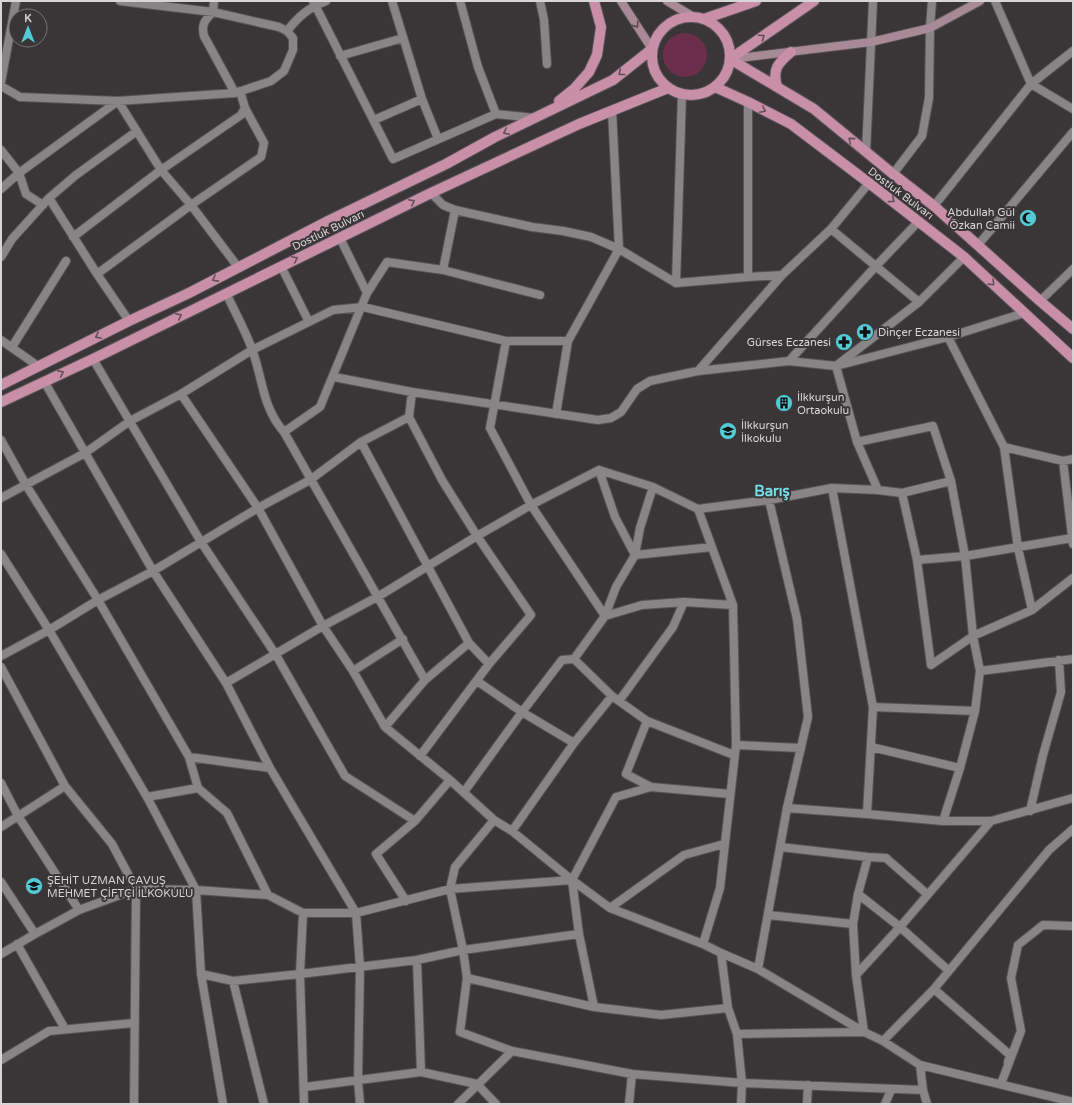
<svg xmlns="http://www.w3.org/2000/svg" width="1074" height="1105" viewBox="0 0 1074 1105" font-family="'Varela Round',sans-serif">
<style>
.green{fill:#6c2f4b}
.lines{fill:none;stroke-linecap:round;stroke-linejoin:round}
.minor-casing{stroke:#585455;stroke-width:10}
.secondary-casing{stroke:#585455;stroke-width:10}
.primary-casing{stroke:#585455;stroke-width:12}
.minor{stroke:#898486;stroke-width:8}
.secondary{stroke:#a88a96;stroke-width:8}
.primary{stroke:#c88fa7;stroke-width:10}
.oneway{stroke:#564a4e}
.oneway2{stroke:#655058}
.labels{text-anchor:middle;stroke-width:4;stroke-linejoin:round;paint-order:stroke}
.street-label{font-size:11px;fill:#d8d5d6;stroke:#3a3536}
.poi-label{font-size:11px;fill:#d8d5d6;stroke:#3a3536;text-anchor:start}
.district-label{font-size:15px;font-weight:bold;fill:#74dfe9;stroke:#3a3536}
</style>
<rect width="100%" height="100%" fill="#3a3536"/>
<!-- green -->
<path class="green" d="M663 55a22 22 0 1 1 44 0a22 22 0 1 1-44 0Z"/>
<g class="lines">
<!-- minor casing -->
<g class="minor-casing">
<path id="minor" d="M214 1 213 12C205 20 201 24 204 36L235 93
M313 1 393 159 496 114 535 118
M392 1 422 99 438 139
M460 1 478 67 496 114
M540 1 544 20 547 64
M995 1 1031 84 1073 109
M287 31C299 16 308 8 326 1
M340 56 403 38
M1 82 16 1
M1 86 20 97 118 101 235 93 271 81 284 71 293 50V38L287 31 279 27 213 12 120 1
M374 120 422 99
M1 150 19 173 26 194 43 205
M866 152 873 1
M893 174 922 136 929 98 930 28 932 1
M1 189 19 173 118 101 161 170 191 205 238 267
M431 193 443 205 455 210 532 227 563 231 591 237 619 249 676 283 748 277 782 275
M49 198 76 175 137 131
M934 206 1031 84 1073 51
M831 229 919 302
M73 237 161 170 241 115 245 108 240 91
M340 238 367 293
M978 245 1073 132
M1 257 12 239 49 198 97 274 129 321
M281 266 309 322
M443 270 455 210
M97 274 191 205 261 157 264 143 245 108
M748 277V102
M676 283 682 94
M226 293C235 312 245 330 252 349 263 379 262 407 284 432
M1040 301 1073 269
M948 337 1004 447 1018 548 1032 610
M1 340 38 366
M12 347 66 261
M93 359 201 542 276 655 345 776 415 821 450 780
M789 361 876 266 919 221
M698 371 782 275 831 229 869 183
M334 377 412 392 598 420 611 418 621 412 637 389 650 381 698 371 789 361 836 366 948 337 1024 313
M44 381 153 571 226 683 270 768 356 913 360 967 358 1081 360 1104
M181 394 258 508 323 626 353 671 385 727 450 780 494 820 512 831 572 880 610 908 703 944 721 953 758 969 864 1032 883 1041 920 1065 1073 1102
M556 414 568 341 619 249 612 110
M409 417 442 480 477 536 531 615 489 664 420 756
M1 440 26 485 98 600 189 757 198 788 227 813 268 895
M361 442 469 643 425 680 385 727
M857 442 933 426 951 481 965 556 973 636 980 671 975 711 960 768 943 821
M1004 447 1063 461 1073 459
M1063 461 1073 544
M599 470 615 517 635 555 712 547
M653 487 640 528 635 555 616 587 605 616 642 605 684 602
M832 488 873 707 867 814
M878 490 857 442 836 366 919 302 964 257
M902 493 917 560 931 665 973 636 1032 610 1073 578
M1 498 85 453 130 421 181 394 252 350 333 310 363 307 506 341H568
M698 509 733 605 736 745 720 888 703 944
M1 554 49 630 147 797 196 890 201 974 223 1104
M917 560 965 556 1072 538
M469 643 489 664
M1 656 49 630 98 600 153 571 258 508 310 480 361 442 409 417 412 392
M574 659 612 696 647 721 734 755
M1 667 65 786 112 844 136 889 134 1104
M353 671 403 639
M980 671 1073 659
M425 680 284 432 320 407 367 293 387 262 443 270 540 295
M477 681 522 712 574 743
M226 683 323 626 379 596 477 536 531 505 599 470 653 487 698 509 769 500 832 488 878 490 902 493 951 481
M619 701 673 627 684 602 733 605
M873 707 975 711
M647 721 626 774 651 787
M736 745 801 748
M871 747 960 768
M189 757 270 768
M1 783 18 816 79 910
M464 792 522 712 562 660 574 659 605 616 531 505 490 428 506 341
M147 797 198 788
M787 808 867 814 943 821H991L1073 798
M1030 811 1043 755 1061 692 1059 660
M494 820 455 867 450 889 463 950 467 978 460 1032 512 1051
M1 827 65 786
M512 831 574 743 612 696
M780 847 868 857 886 858 927 894
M1 882 35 934
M858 894 900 927 949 971
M406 901 376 854 415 821
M610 908 684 855 724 844
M303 913 300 974 304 1104
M768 915 853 924
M579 934 594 1007 661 1015 728 1008
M17 944 65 1029
M721 953 728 1008 737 1034 742 1083 741 1104
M1 954 35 934 79 910 136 889 196 890 268 895 303 913H356L450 889 572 880
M417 960 421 1072
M758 969 787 808 808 717 797 619 769 500
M201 974 233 981 300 974 417 960 463 950 579 934 572 880 616 797 651 787 730 794
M856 975 900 927 991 821
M467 978 594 1007
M233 981 264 1104
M934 989 1010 1055 1008 1062
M737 1034 864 1032 856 975 853 924 858 894 868 857
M883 1041 934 989 1049 850 1073 829
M1 1060 49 1031 134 1023
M1001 1084 1021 1031 1011 978 1018 945 1043 925 1073 926
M305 1087 421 1072 477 1084 496 1104
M923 1090 927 1104
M458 1104 512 1051 632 1074 742 1083 923 1090 920 1065
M629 1104 632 1074
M807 1104 808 1085
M885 1104 891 1090"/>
</g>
<!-- secondary casing -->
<g class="secondary-casing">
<path id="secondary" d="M621 1 652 49
M667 1 692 16
M731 59 871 42 930 28 980 1"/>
</g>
<!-- primary casing -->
<g class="primary-casing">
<path id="primary" d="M814 1 730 59 814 109 893 174 934 206 1040 301 1073 329
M652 56a39 39 0 1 1 78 0a39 39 0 1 1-78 0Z
M704 19 756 1
M715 87 748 102 791 124 869 183 964 257 1073 358
M777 87C772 69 778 63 791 52
M559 101 574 89 589 72 597 55 601 27 594 1
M1 385 129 321 189 293 328 221 446 164 495 137 613 80 652 49
M1 402 93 359 431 193 579 124 668 88"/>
</g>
<!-- minor -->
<use href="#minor" class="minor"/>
<!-- secondary -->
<use href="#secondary" class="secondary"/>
<!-- primary -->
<use href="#primary" class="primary"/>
</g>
<!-- one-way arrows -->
<defs><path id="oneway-chevron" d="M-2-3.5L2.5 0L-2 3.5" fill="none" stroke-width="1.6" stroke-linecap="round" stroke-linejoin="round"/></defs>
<use class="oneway" href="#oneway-chevron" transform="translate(636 25) rotate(57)"/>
<g class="oneway2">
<use href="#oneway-chevron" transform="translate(762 37) rotate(-35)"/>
<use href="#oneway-chevron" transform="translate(621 73) rotate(142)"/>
<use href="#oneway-chevron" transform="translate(763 110) rotate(27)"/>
<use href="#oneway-chevron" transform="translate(506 132) rotate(154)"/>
<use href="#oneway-chevron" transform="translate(851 140) rotate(-140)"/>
<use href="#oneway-chevron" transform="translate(892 200) rotate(37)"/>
<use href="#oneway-chevron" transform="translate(412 202) rotate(-26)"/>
<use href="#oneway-chevron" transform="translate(295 259) rotate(-26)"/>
<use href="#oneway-chevron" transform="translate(215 279) rotate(152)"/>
<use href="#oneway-chevron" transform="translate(992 283) rotate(44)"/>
<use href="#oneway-chevron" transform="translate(179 316) rotate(-26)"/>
<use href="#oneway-chevron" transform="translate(98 336) rotate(153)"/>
<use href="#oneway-chevron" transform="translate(61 373) rotate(-24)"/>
</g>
<!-- icons -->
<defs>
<g id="mosque-disc" transform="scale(0.9)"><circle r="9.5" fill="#52cbd7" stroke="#3a3536"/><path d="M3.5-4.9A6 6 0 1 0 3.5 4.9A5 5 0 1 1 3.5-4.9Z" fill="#111"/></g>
<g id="pharmacy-disc" transform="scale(0.9)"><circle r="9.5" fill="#52cbd7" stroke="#3a3536"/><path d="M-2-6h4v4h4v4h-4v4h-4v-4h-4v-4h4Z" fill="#111"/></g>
<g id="building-disc" transform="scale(0.9)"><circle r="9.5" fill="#52cbd7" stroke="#3a3536"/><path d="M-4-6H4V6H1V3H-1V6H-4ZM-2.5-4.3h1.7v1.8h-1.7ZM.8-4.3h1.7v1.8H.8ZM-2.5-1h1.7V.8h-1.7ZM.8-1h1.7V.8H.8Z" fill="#111"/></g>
<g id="school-disc" transform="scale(0.9)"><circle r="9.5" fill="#52cbd7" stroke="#3a3536"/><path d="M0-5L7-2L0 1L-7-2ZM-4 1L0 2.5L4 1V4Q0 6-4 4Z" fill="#111"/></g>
</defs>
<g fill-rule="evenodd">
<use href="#mosque-disc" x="1028" y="218"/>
<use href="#pharmacy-disc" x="865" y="332"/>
<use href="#pharmacy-disc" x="844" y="342"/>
<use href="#building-disc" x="784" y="403"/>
<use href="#school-disc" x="728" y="431"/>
<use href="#school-disc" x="34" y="886"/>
</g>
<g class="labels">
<!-- street labels -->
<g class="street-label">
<text transform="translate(901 193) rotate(37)" y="4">Dostluk Bulvarı</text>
<text transform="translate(328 230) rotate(-26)" y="4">Dostluk Bulvarı</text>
</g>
<!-- poi labels -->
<g class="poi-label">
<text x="1015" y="216" text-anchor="end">Abdullah Gül<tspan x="1015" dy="13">Özkan Camii</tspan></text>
<text x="878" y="336">Dinçer Eczanesi</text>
<text x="831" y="346" text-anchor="end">Gürses Eczanesi</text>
<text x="797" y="401">İlkkurşun<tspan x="797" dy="13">Ortaokulu</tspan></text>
<text x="741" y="429">İlkkurşun<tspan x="741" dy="13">İlkokulu</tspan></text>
<text x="47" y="884">ŞEHİT UZMAN ÇAVUŞ<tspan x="47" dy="13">MEHMET ÇİFTÇİ İLKOKULU</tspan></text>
</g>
<!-- district labels -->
<g class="district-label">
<text x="772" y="496">Barış</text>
</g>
</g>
<!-- border -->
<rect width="1074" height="1105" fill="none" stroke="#d8d5d6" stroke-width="4"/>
<!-- north arrow -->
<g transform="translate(28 28)"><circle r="19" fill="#3a3536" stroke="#797576"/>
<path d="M0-3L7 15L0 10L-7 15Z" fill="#52cbd7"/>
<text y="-6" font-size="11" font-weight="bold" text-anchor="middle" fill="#d8d5d6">K</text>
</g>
</svg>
